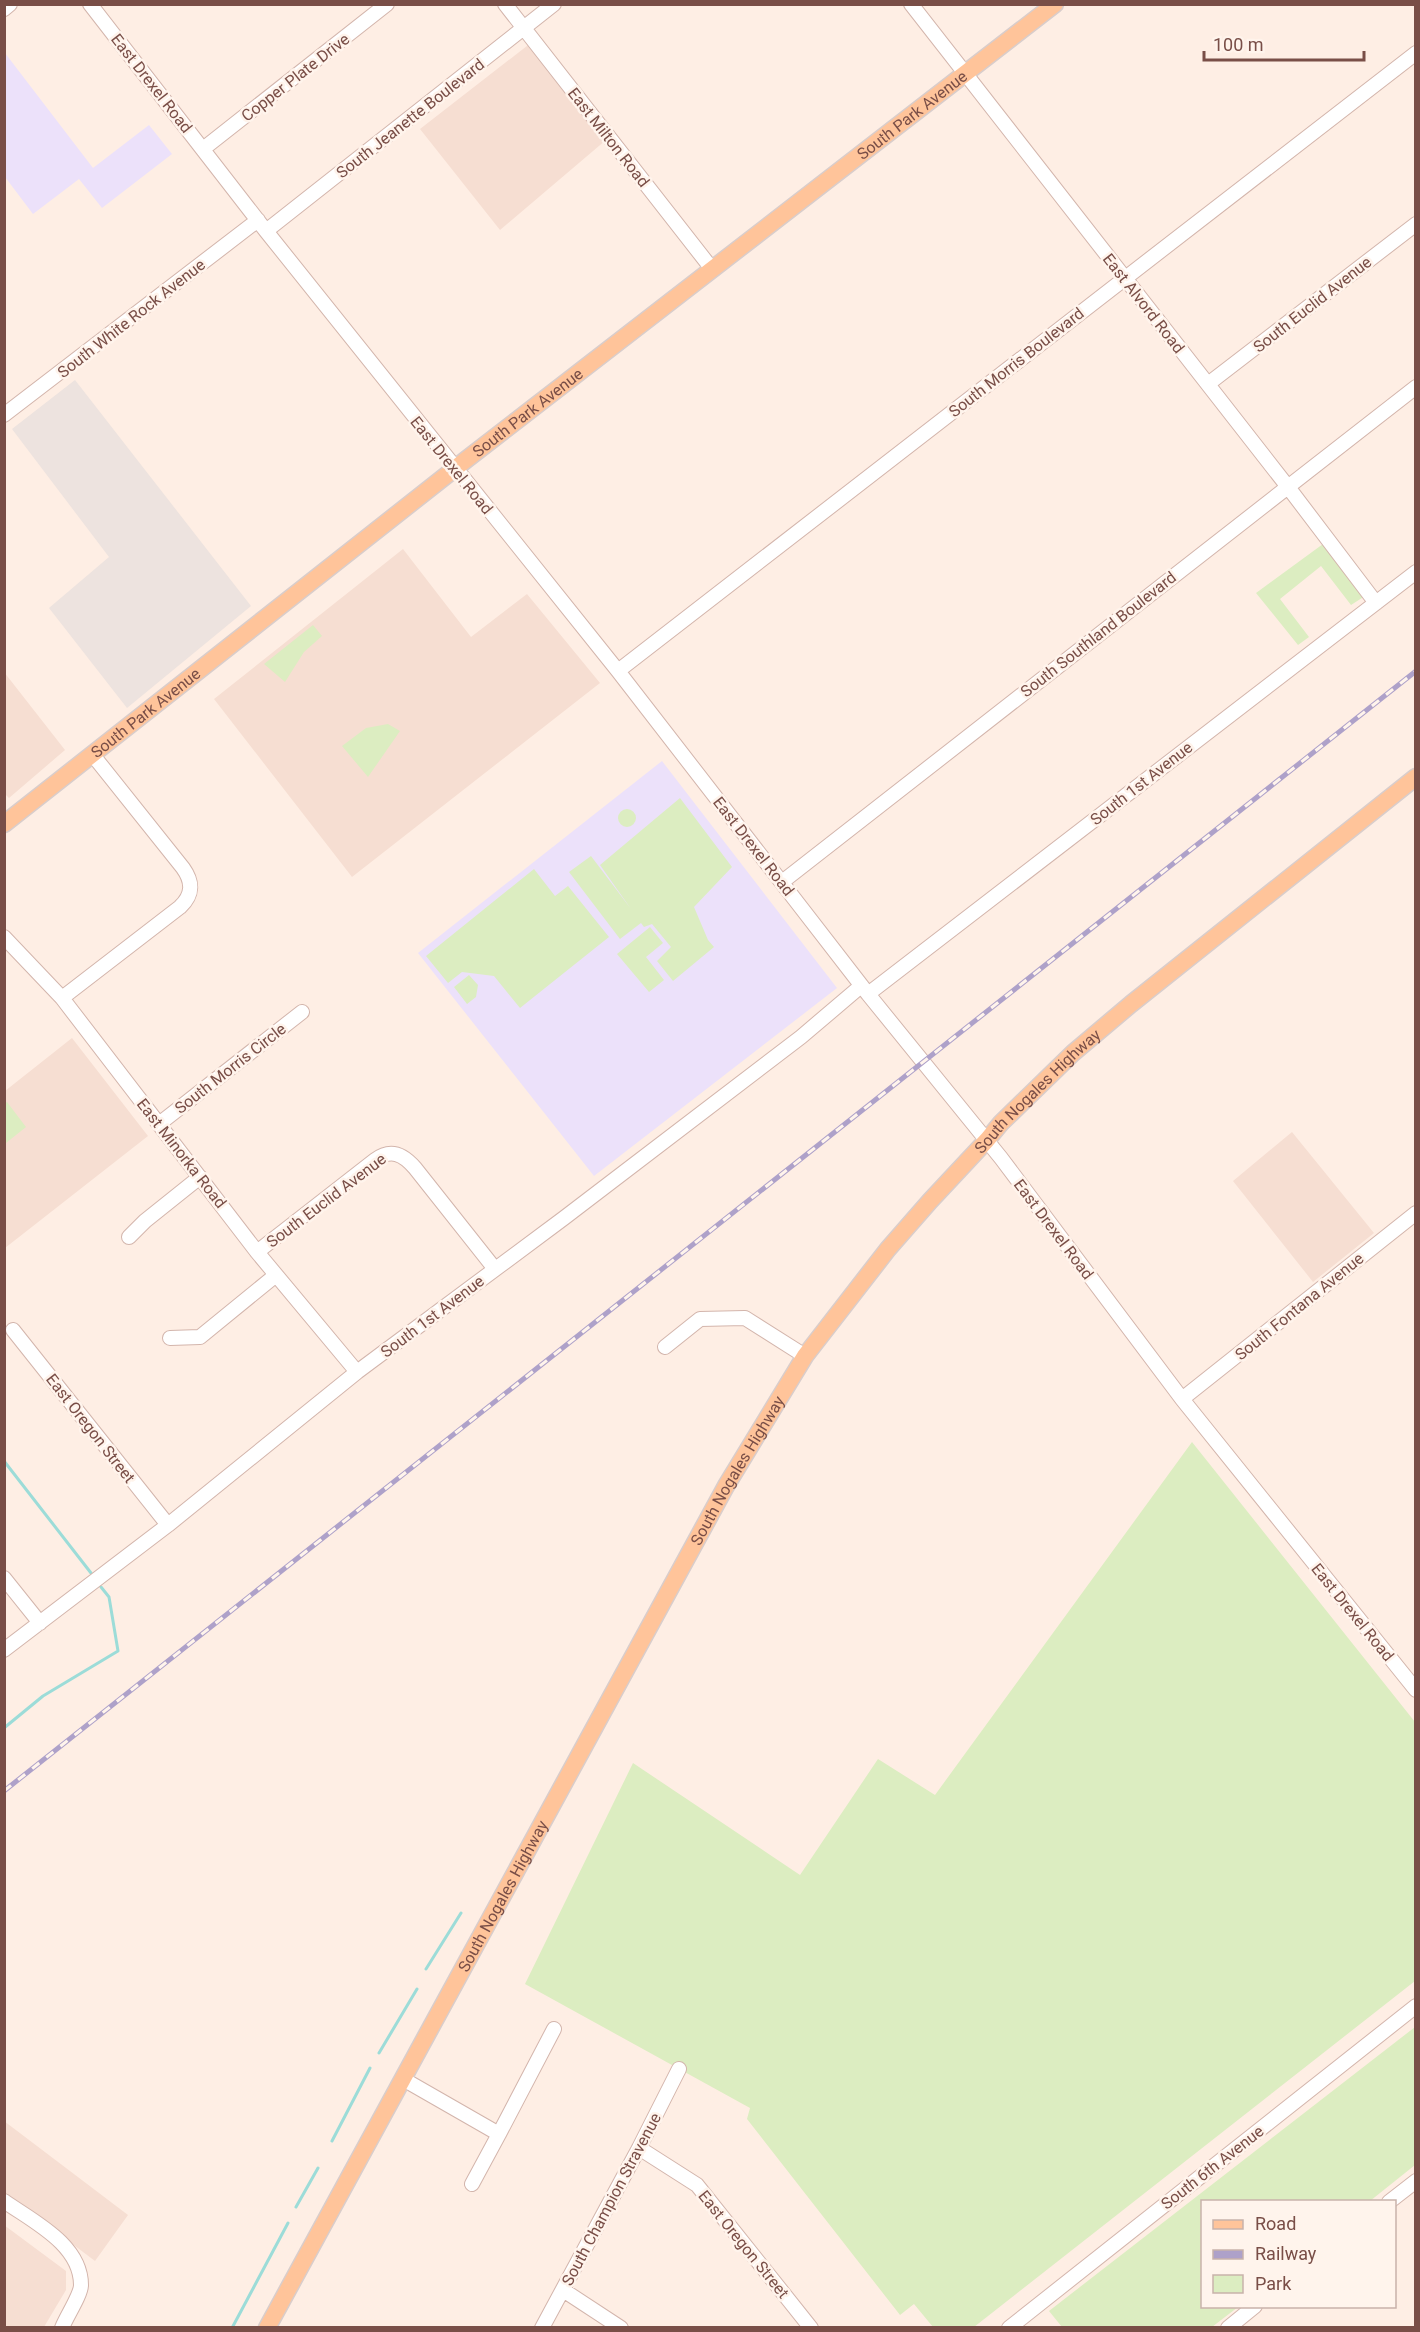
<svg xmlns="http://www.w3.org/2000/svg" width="1420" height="2332" viewBox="0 0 1420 2332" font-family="Roboto,sans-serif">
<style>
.residential{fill:#f6ded2}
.industrial{fill:#ede3df}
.education{fill:#ece1fa}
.green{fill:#dcedc1}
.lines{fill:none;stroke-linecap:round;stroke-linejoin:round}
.stream{stroke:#9cdcd8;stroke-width:3}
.minor-casing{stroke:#d3b5ac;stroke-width:16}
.major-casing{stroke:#d9cdcb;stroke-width:19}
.minor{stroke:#fff;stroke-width:14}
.major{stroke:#ffc49a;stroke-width:16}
.rail-casing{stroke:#aea1c9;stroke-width:5}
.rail{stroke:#fff4ec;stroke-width:3;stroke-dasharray:9;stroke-linecap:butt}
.labels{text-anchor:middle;stroke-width:5;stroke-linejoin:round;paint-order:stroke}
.street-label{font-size:16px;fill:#794e47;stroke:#fff4ec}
</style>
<rect width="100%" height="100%" fill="#feeee4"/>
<!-- residential -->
<path class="residential" d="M532 42 606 140 500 230 420 129Z
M403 549 471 637 527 594 600 683 352 877 214 699Z
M4 672 65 750 9 798 4 793Z
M72 1038 148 1136 5 1248V1091Z
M1292 1132 1374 1233 1313 1282 1233 1181Z
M4 2121 128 2215 95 2261 5 2193Z
M4 2225 66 2271V2290L44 2327H5Z"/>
<!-- industrial -->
<path class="industrial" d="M75 380 251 606 127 708 49 608 109 557 12 429Z"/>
<!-- education -->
<path class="education" d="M5 53 93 168 149 125 172 154 102 208 79 179 33 214 5 177Z
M662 761 837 988 594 1176 418 953Z"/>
<!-- green -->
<path class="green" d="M1323 544 1365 596 1351 605 1321 566 1280 599 1309 637 1298 645 1256 593Z
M313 625 322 636 304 652 285 682 264 664Z
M388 724 400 731 368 777 342 746 366 728Z
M680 798 732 867 694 907 708 940 714 947 673 981 657 961 671 947 652 924 644 927 641 923 620 939 569 872 591 856 631 909 600 865Z
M618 818a9 9 0 1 1 18 0a9 9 0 1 1-18 0Z
M534 869 555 896 568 886 609 937 520 1008 494 976 462 972 448 983 426 956Z
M650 927 663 943 646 957 664 980 649 992 617 954Z
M469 975 478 985 476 997 467 1004 454 987Z
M7 1102 26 1127 6 1143 4 1104Z
M1192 1442 1415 1722V1981L974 2327H933L914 2304 900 2315 747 2119 750 2108 525 1984 633 1763 800 1875 878 1759 935 1795Z
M1415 2027V2165L1370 2201 1202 2202V2306L1238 2307 1212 2327H1062L1049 2311Z"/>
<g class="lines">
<!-- stream -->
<path class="stream" d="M4 1461 91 1573
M4 1728 43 1696 118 1651 109 1597 101 1587
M426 1969 461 1913
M379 2053 417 1989
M332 2141 370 2068
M296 2207 318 2168
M232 2328 288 2223"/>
<!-- minor casing -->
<g class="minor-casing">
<path id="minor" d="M90 4 266 231 618 671 868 994 1001 1158 1182 1399 1416 1690
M505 4 712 269
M911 4 1288 487 1376 603
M4 9 10 4
M203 149 387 4
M266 231 554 4
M1208 384 1416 224
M4 415 258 220
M618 671 1416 53
M782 882 1416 387
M4 937 62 998 257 1252 357 1372
M868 994 1416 572
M62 998 180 907C193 895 193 882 183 868L92 754
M159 1124 302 1012
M129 1237 145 1221 200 1177
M257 1252 375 1160C391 1148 403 1154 415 1168L495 1269
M13 1330 168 1525
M170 1338 200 1337 276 1275
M665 1347 700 1319 745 1318 805 1356
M1182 1399 1416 1213
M4 1578 40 1623
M4 1650 168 1525 357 1372 564 1218 801 1037 861 986
M403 2079 499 2134 554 2029
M639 2148 697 2185 811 2328
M472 2184 499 2134
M4 2201C32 2221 81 2244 81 2285 81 2295 66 2317 62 2328
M1389 2202 1416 2181
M563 2290 621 2328
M542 2328 639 2148 679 2069
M1009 2328 1416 2006
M1228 2328 1255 2306"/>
</g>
<!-- major casing -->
<g class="major-casing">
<g id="major">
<path id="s1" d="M4 824 467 459 1055 4"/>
<path id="s2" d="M267 2328 726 1486 805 1356 888 1249 930 1201 987 1140 1001 1123 1073 1053 1131 1004 1416 777"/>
</g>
</g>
<!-- minor -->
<use href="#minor" class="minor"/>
<!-- major -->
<use href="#major" class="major"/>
<!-- rail casing -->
<g class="rail-casing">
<path id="rail" d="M4 1791 1416 671"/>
</g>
<!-- rail -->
<use href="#rail" class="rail"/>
</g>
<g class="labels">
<!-- street labels -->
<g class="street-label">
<text transform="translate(295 77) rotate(-38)" y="6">Copper Plate Drive</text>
<text transform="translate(152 83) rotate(52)" y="6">East Drexel Road</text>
<text dy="6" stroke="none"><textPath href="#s1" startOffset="1152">South Park Avenue</textPath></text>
<text transform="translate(410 118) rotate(-38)" y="6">South Jeanette Boulevard</text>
<text transform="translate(609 137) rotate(52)" y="6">East Milton Road</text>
<text transform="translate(1144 303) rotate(52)" y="6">East Alvord Road</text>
<text transform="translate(1312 304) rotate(-38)" y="6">South Euclid Avenue</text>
<text transform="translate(131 318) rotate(-38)" y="6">South White Rock Avenue</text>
<text transform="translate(1016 362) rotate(-38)" y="6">South Morris Boulevard</text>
<text dy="6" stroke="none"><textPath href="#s1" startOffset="666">South Park Avenue</textPath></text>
<text transform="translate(452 465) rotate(51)" y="6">East Drexel Road</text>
<text transform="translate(1098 634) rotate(-38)" y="6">South Southland Boulevard</text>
<text dy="6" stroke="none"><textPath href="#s1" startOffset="180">South Park Avenue</textPath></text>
<text transform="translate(1141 783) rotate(-38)" y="6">South 1st Avenue</text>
<text transform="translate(754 846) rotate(52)" y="6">East Drexel Road</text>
<text transform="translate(230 1068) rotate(-38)" y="6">South Morris Circle</text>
<text dy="6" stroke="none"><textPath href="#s2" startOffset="1464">South Nogales Highway</textPath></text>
<text transform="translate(182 1153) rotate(52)" y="6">East Minorka Road</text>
<text transform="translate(326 1200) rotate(-37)" y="6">South Euclid Avenue</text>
<text transform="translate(1054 1229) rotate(53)" y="6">East Drexel Road</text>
<text transform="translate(1299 1306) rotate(-39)" y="6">South Fontana Avenue</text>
<text transform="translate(432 1316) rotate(-37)" y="6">South 1st Avenue</text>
<text transform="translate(91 1428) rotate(52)" y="6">East Oregon Street</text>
<text dy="6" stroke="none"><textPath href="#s2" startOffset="978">South Nogales Highway</textPath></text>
<text transform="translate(1353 1612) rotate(51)" y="6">East Drexel Road</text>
<text dy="6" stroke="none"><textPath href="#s2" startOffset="492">South Nogales Highway</textPath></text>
<text transform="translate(1212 2167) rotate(-38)" y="6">South 6th Avenue</text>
<text transform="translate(611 2199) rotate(-62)" y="6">South Champion Stravenue</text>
<text transform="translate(744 2244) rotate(51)" y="6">East Oregon Street</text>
</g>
</g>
<!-- border -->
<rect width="1420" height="2332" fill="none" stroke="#794e47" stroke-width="12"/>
<!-- legend -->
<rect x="1201" y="2200" width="195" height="108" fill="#fff4ec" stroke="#c9b2aa" stroke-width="1.5"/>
<rect x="1213" y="2220" width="30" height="9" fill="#ffc49a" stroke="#c9b2aa" stroke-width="1.5"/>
<text x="1255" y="2230" font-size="18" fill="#794e47">Road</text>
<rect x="1213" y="2250" width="30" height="9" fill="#aea1c9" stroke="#c9b2aa" stroke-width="1.5"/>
<text x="1255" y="2260" font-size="18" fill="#794e47">Railway</text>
<rect x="1213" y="2275" width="30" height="18" fill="#dcedc1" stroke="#c9b2aa" stroke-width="1.5"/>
<text x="1255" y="2290" font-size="18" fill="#794e47">Park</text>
<!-- scale -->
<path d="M1204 51v9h160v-9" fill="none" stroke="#794e47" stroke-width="3"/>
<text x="1213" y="51" font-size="18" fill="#794e47" stroke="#fff4ec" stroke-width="4.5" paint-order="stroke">100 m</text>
</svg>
